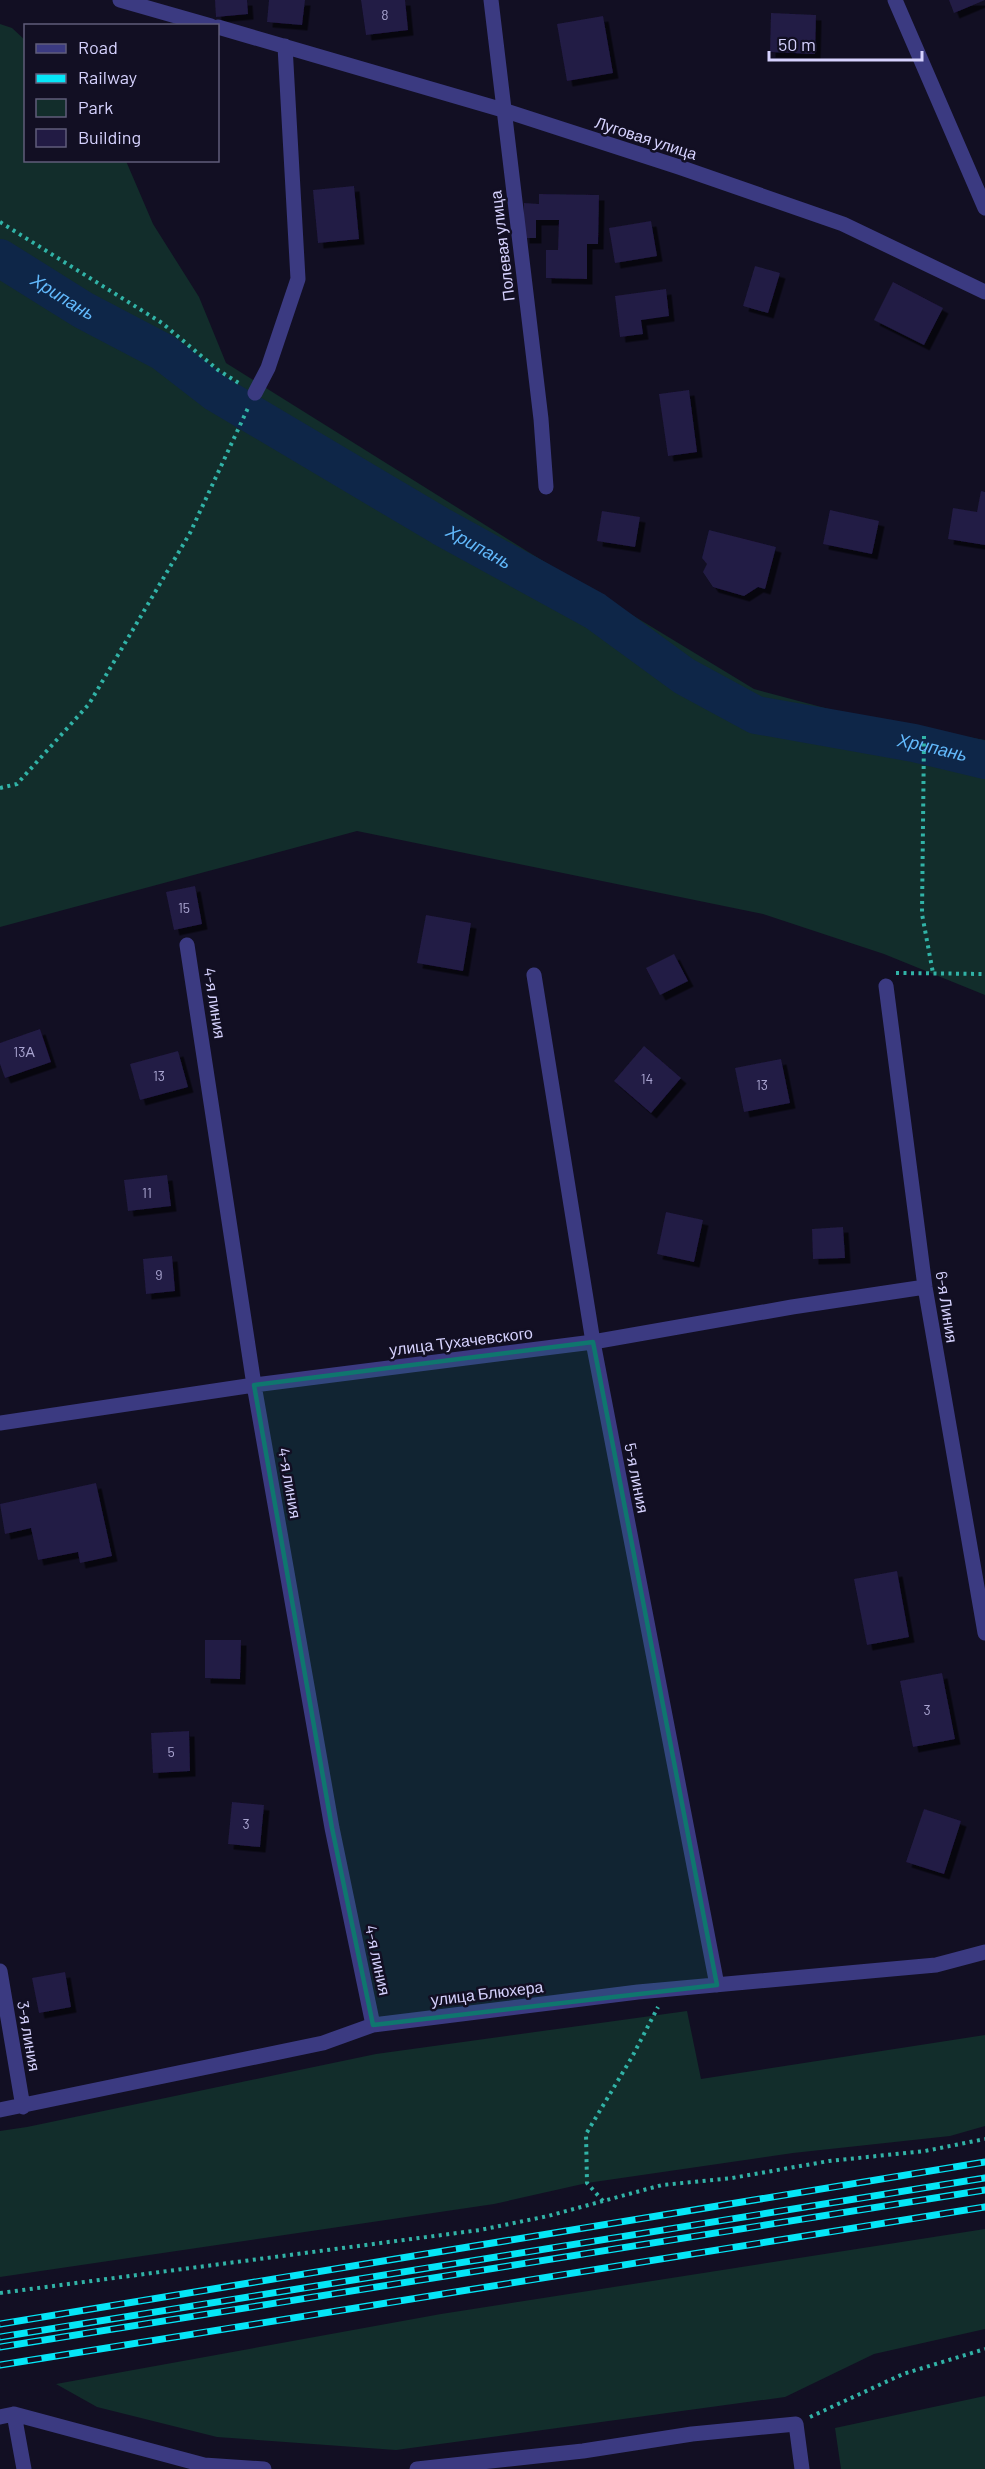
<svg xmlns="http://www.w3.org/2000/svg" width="985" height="2469" viewBox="0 0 985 2469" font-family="Barlow,sans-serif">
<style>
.green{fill:#122d2b}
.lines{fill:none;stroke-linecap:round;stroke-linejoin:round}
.river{stroke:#0e2648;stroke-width:38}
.building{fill:#221b44;filter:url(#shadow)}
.path{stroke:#31b3a7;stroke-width:4;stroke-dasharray:3 4.5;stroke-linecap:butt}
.street{stroke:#3b3a81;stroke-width:15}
.rail-casing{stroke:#05e6f7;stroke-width:7}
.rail{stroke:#120f23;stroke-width:4.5;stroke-dasharray:14;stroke-linecap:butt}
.marked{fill:#0f766e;fill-opacity:0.2;stroke:#0f766e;stroke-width:4.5;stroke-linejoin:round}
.labels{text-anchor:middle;stroke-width:5;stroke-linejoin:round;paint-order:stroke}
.number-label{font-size:14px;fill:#a9a4d0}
.street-label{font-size:16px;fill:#d6d2fe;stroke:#120f23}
.water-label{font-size:18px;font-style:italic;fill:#62b9fc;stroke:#120f23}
</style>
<defs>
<filter id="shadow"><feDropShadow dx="5.5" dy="5.5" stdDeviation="0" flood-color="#0009"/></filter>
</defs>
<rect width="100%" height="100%" fill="#120f23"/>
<!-- green -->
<path class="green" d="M0 24 12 28 25 40 26 160 126 161 153 224 199 297 226 363 530 553 754 689 874 721 985 740V995L884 954 763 914 357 831 0 927Z
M687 2011 701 2079 985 2035V2126L950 2136 793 2153 587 2183 494 2204 0 2277V2131L27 2127 376 2054Z
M985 2229V2329L874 2354 785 2397 396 2450 217 2437 97 2407 56 2384 441 2314Z
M985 2396V2469H841L835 2428Z"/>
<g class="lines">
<!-- river -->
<path class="river" id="s1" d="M0 258 83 310 163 352 216 393 442 527 595 611 684 676 756 715 914 743 985 760"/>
</g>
<!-- building -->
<path class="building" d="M215 0H247L248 14 216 17Z
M269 0H305L302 25 267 22Z
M361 0H405L408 30 366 35Z
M949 0H985L954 13Z
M771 13 816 15 815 54 770 52Z
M603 16 613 73 567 81 557 24Z
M354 186 359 239 318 243 313 190Z
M539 194 599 195 598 244H587V279L546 278V250H558L559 220H536V238H524V203L539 204Z
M651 221 657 256 615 263 609 228Z
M755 266 780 273 768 313 743 306Z
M893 282 943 308 924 345 874 320Z
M666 289 669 316 641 320 643 334 620 337 615 296Z
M689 390 697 452 668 456 659 394Z
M981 491 985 492V545L948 539 953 508 977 512Z
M830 510 879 521 872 554 823 544Z
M602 511 640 517 635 547 597 541Z
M709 530 776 547 765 589 758 587 744 596 713 587 703 572 707 564 702 558Z
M195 886 202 924 174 930 166 892Z
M426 915 471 923 463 971 417 963Z
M674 954 688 981 660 995 646 968Z
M40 1029 51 1062 5 1078 0 1064V1043Z
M644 1046 681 1078 651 1113 614 1081Z
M178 1051 188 1087 140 1100 130 1064Z
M781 1059 790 1103 744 1112 735 1068Z
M167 1175 171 1206 128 1211 124 1180Z
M666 1212 703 1220 694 1262 657 1254Z
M843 1227 845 1258 813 1259 812 1229Z
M172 1256 175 1291 146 1294 143 1259Z
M96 1483 112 1556 80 1563 78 1552 38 1560 31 1528 5 1534 0 1504Z
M897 1571 909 1637 867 1645 854 1579Z
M205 1640H241L240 1679 205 1678Z
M942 1673 955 1739 913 1747 900 1681Z
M189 1731 190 1771 153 1773 151 1733Z
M232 1802 264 1805 260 1847 228 1844Z
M924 1809 961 1821 944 1874 906 1862Z
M65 1972 71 2007 39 2013 32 1978Z"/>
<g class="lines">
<!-- path -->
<path class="path" d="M0 222 162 323 218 370 242 385
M924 736 922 914 933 973
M0 788 17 784 89 704 190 533 248 408
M896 973 985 974
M603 2201 587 2183 586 2134 632 2057 658 2007
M0 2293 480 2230 548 2216 662 2185 732 2178 829 2161 925 2151 985 2139
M810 2417 903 2374 985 2349"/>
<!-- street -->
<path class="street" d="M120 0 211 26
M491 0 541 419 546 487
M895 0 985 208
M218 27 503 110 679 167 843 224 985 292
M255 393 268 368 298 279 285 46
M187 945 254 1385 332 1828 373 2025
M534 975 593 1342 717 1985
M886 986 925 1287 985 1633
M0 1423 254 1385 593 1342 792 1307 925 1287
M0 1971 23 2107
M0 2110 323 2043 373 2025 638 1992 936 1965 985 1952
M14 2414 24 2469
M0 2417 14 2414 204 2465 264 2469
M417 2469 583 2451 692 2434 796 2424 802 2469"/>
<!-- rail casing -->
<g class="rail-casing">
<path id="rail" d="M0 2324 985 2162
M0 2337 985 2178
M0 2347 985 2190
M0 2365 985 2207"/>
</g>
<!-- rail -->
<use href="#rail" class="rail"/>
</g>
<!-- marked area -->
<path class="marked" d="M593 1342 717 1985 373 2025 332 1828 254 1385Z"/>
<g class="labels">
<!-- number labels -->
<g class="number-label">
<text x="385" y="20">8</text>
<text x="184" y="913">15</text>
<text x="24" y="1057">13А</text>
<text x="159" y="1081">13</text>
<text x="647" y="1084">14</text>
<text x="762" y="1090">13</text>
<text x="147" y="1198">11</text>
<text x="159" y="1280">9</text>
<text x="927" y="1715">3</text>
<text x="171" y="1757">5</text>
<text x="246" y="1829">3</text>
</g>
<!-- street labels -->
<g class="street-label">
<text transform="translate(646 138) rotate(18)" y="6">Луговая улица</text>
<text transform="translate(502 246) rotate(-97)" y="6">Полевая улица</text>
<text transform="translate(215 1003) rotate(81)" y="6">4-я линия</text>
<text transform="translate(947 1307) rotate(81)" y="6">6-я Линия</text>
<text transform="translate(461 1341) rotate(-7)" y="6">улица Тухачевского</text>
<text transform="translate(637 1478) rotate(79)" y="6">5-я линия</text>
<text transform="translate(290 1483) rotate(80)" y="6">4-я линия</text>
<text transform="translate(378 1960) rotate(78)" y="6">4-я линия</text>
<text transform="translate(487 1993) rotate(-7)" y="6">улица Блюхера</text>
<text transform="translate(29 2036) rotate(80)" y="6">3-я линия</text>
</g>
<!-- water labels -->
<g class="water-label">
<text dy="6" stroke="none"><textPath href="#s1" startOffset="74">Хрипань</textPath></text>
<text dy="6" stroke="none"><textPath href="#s1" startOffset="560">Хрипань</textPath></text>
<text dy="6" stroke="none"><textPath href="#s1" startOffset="1064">Хрипань</textPath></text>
</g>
</g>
<!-- legend -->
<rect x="24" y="24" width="195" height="138" fill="#120f23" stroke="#605d7b" stroke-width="1.5"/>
<rect x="36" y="44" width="30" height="9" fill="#3b3a81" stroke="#605d7b" stroke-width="1.5"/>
<text x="78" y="54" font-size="18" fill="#d6d2fe">Road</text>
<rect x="36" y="74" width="30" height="9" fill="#05e6f7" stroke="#605d7b" stroke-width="1.5"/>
<text x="78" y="84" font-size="18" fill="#d6d2fe">Railway</text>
<rect x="36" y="99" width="30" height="18" fill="#122d2b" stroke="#605d7b" stroke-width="1.5"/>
<text x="78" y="114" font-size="18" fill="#d6d2fe">Park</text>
<rect x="36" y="129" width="30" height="18" fill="#221b44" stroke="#605d7b" stroke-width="1.5"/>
<text x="78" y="144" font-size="18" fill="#d6d2fe">Building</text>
<!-- scale -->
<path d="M769 51v9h153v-9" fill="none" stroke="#d6d2fe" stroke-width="3"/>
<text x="778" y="51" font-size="18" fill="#d6d2fe" stroke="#120f23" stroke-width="4.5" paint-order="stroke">50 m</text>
</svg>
